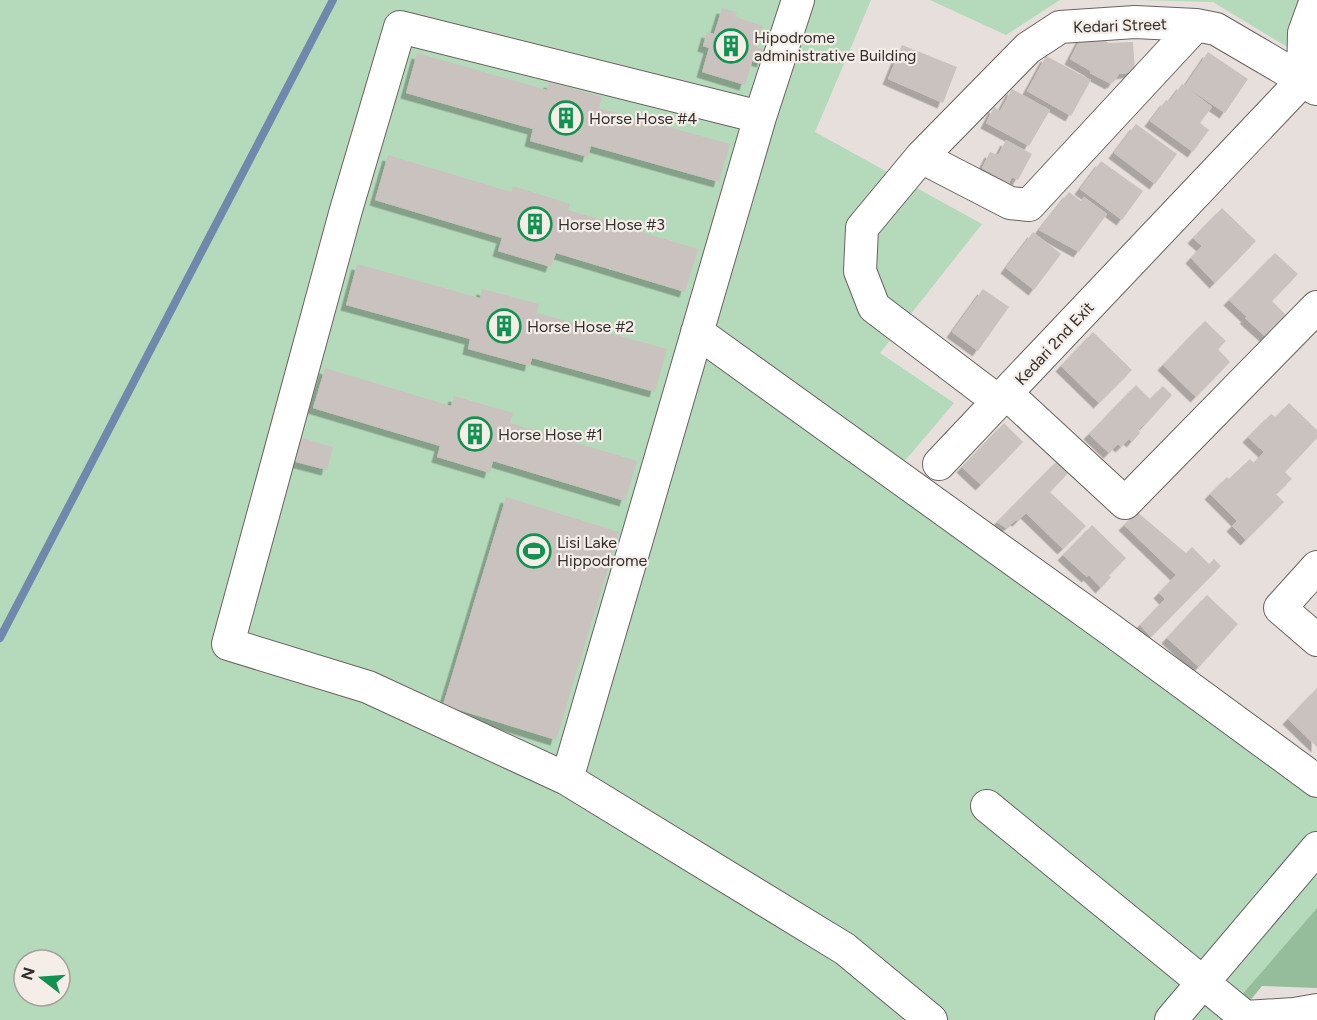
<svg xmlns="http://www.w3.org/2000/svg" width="1317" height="1020" viewBox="0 0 1317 1020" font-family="Figtree,sans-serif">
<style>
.green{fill:#b5d9bb;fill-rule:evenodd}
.forest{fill:#95bc9b}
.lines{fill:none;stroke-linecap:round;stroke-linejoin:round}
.stream{stroke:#6f88ac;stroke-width:8}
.building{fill:#cac2be;filter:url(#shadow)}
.minor-casing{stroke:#6a635f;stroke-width:34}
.minor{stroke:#fff;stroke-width:32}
.labels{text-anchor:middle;stroke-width:4.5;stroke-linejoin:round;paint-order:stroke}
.street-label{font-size:16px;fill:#322f2d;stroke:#f5ede8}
.poi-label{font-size:16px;fill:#322f2d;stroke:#f5ede8;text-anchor:start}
</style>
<defs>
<filter id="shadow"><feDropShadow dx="-5.5" dy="5.5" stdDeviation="0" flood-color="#0004"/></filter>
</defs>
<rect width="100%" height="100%" fill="#e7dfdb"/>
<!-- green -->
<path class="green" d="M0 0H333L244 171 334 0H871L815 132 982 224 880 353 954 403 903 463 1317 770V908L1220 1020H0ZM24 960H60V996H24Z
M930 0H1060L1006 35Z
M1140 0H1317V65L1213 2Z"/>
<!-- forest -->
<path class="forest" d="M1317 908V988L1262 986 1234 1020H1220Z"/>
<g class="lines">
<!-- stream -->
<path class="stream" d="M0 638 333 0"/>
</g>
<!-- building -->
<path class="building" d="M722 8 737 12 735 17 763 26 756 47 766 50 762 62 753 59 745 85 702 72 709 48 703 46 707 32 714 34Z
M1094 35 1109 43 1133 42 1135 72 1119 74 1113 83 1112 82 1111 84 1090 73 1091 71 1070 59 1082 36 1091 41Z
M902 45 957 67 943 103 888 79Z
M1208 52 1248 79 1225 113 1185 86Z
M417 53 547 90 549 82 602 97 599 108 730 144 719 182 591 146 588 157 530 141 533 129 406 93Z
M1046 56 1091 80 1071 116 1027 91Z
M1182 84 1212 107 1200 123 1209 130 1193 152 1150 121 1166 100 1169 102Z
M1012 89 1050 110 1029 146 986 123 994 107 1000 111Z
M1136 124 1177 154 1155 184 1114 153Z
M1006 140 1032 154 1018 180 1012 177 1009 183 982 168 990 152 998 155Z
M388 155 511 192 513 186 570 204 568 210 698 249 685 292 556 253 551 267 498 251 502 238 375 200Z
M1101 161 1143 191 1122 220 1080 189Z
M1069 192 1081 201 1084 197 1107 214 1079 252 1039 230Z
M1222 208 1256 241 1215 283 1191 258 1202 246 1193 238Z
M1033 232 1061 254 1034 290 1006 268Z
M1275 253 1298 274 1272 301 1287 316 1267 338 1245 318 1247 317 1229 300Z
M357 264 480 298 482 289 539 304 537 313 667 349 655 392 532 358 530 366 468 349 470 339 346 305Z
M983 289 1009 307 978 351 952 332Z
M1205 321 1226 341 1218 349 1230 362 1196 397 1163 365Z
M1093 332 1132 370 1099 403 1061 366Z
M325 368 451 406 454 396 513 413 510 423 637 461 625 501 493 461 490 473 437 457 440 446 313 408Z
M1136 385 1150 399 1163 386 1172 395 1145 425 1144 424 1138 430 1140 433 1132 442 1129 439 1121 447 1118 444 1109 453 1089 434Z
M1289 403 1317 430V438L1285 472 1292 479 1276 494 1284 502 1246 540 1232 526 1237 521 1210 494 1227 477 1229 479 1250 459 1254 463 1264 452 1248 437 1271 414 1276 417Z
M1004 423 1023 442 981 485 962 467Z
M298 437 333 447 327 470 292 461Z
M1059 459 1070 471 1050 492 1086 526 1063 549 1026 513 1018 521 1016 520 1006 528 997 522Z
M506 497 619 532 556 740 443 705Z
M1137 512 1186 553 1192 547 1209 564 1214 559 1221 566 1151 637 1140 625 1165 599 1159 593 1176 575 1124 525Z
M1092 525 1126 558 1109 575 1111 577 1101 588 1089 575 1087 577 1063 555Z
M1207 595 1238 624 1199 667 1167 638Z
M1317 688V747L1288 719Z"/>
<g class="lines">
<!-- minor casing -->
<g class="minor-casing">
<path id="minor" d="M1316 0 1304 33 1303 80 1006 393 1125 503 1317 307
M760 117 400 27 346 210 228 644 368 687 567 779 845 949 931 1020
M921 157 1010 203 1029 205 1196 25
M697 332 1107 627 1317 781
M998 401 874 307 860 271 862 228 921 157 1028 48 1060 27 1135 22 1196 25 1216 29 1303 80 1316 89
M939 464 1006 393
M1317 567 1280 608 1317 640
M567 779 760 117 798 0
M987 806 1245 1017
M1171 1020 1317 848
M1247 1020 1245 1017 1294 1014 1317 1010"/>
</g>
<!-- minor -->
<use href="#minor" class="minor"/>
</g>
<!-- icons -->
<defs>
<g id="building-ring" transform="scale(1.725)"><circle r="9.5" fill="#f5ede8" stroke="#129250" stroke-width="1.5"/><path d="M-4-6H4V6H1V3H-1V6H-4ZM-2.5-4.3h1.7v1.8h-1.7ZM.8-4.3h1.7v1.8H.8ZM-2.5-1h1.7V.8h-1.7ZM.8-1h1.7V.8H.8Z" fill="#129250"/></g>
<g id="stadium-ring" transform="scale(1.725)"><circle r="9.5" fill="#f5ede8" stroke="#129250" stroke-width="1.5"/><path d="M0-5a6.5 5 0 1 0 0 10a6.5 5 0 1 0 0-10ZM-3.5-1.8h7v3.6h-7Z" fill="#129250"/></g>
</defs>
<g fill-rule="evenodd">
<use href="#building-ring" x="731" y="46"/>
<use href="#building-ring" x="566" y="118"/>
<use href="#building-ring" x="535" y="224"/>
<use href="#building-ring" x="504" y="326"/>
<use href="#building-ring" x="475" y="434"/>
<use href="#stadium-ring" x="534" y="551"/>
</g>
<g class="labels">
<!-- street labels -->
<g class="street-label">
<text transform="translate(1120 25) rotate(-2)" y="6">Kedari Street</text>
<text transform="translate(1054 343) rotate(-47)" y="6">Kedari 2nd Exit</text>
</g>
<!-- poi labels -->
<g class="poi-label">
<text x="754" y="43">Hipodrome<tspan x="754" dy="18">administrative Building</tspan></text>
<text x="589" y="124">Horse Hose #4</text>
<text x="558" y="230">Horse Hose #3</text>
<text x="527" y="332">Horse Hose #2</text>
<text x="498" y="440">Horse Hose #1</text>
<text x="557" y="548">Lisi Lake<tspan x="557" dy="18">Hippodrome</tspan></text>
</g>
</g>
<!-- north arrow -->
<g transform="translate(42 978) rotate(287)"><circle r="28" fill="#f5ede8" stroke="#a7a19d" stroke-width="1.5"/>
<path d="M0-4.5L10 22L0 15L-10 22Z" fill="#129250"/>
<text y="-9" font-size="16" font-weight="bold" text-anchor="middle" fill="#322f2d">N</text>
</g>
</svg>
